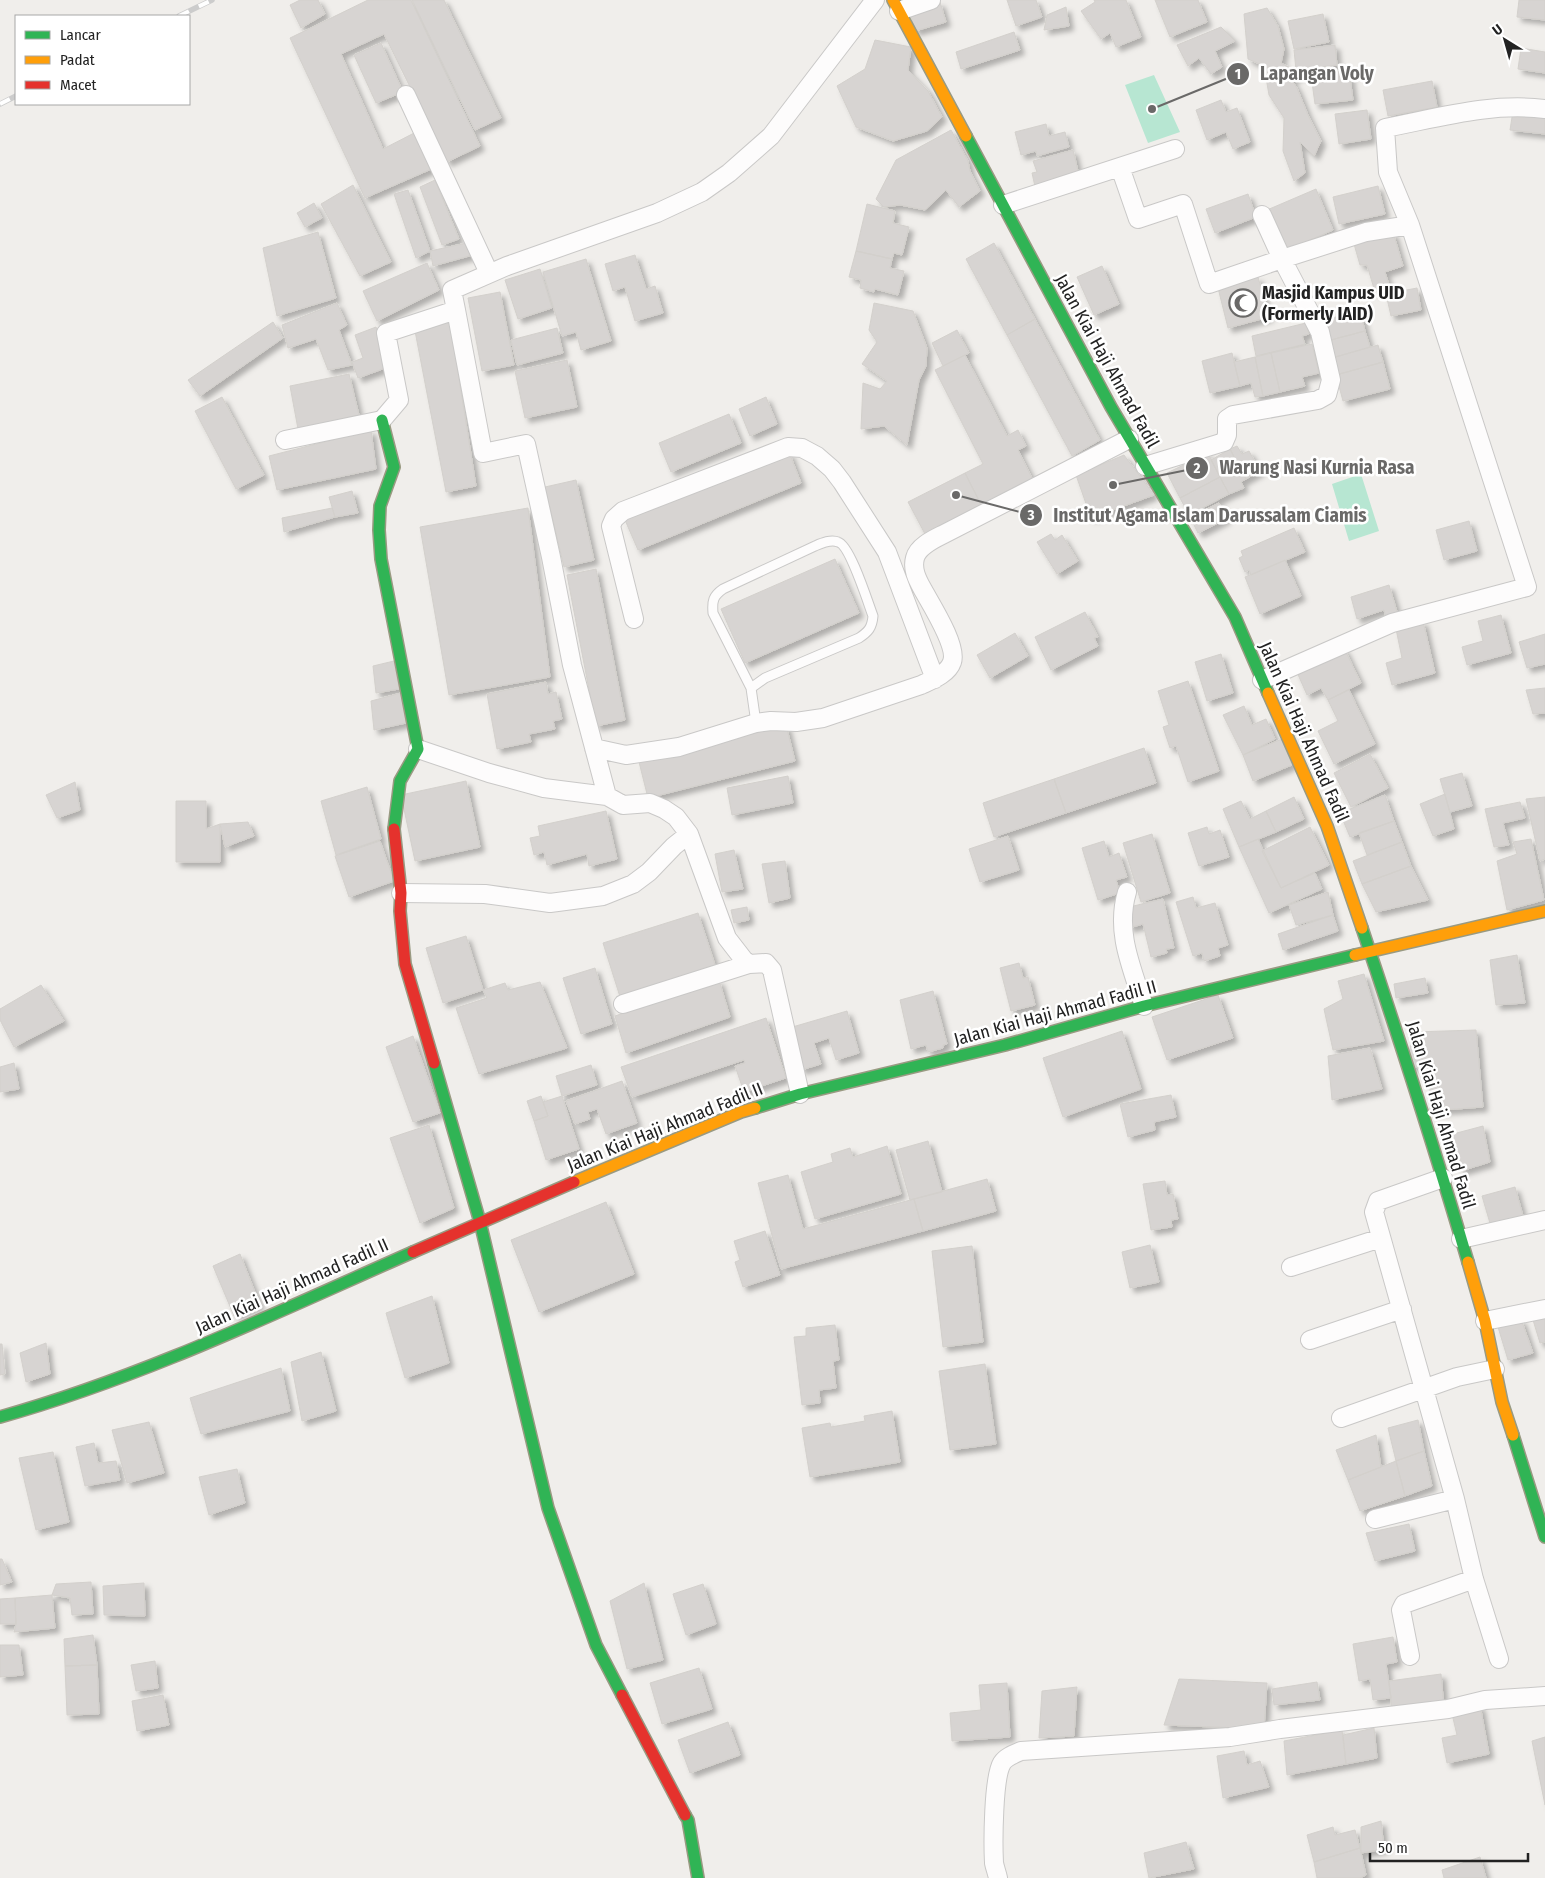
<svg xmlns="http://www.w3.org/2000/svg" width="1545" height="1878" viewBox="0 0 1545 1878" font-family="'Fira Sans Condensed',sans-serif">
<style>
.pitch{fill:#b7e6d2}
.building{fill:#d7d4d2;stroke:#d3d0cc;filter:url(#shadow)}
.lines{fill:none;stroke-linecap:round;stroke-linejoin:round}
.lane-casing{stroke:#c9c8c7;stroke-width:11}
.street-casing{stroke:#c9c8c7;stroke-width:20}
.fast-casing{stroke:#999a82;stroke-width:14}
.slow-casing{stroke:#999a82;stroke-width:14}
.jam-casing{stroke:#999a82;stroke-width:14}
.lane{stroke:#fdfcfc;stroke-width:9}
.street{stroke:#fdfcfc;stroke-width:18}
.fast{stroke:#30b455;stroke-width:11}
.slow{stroke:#ff9f0a;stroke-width:11}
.jam{stroke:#e5322d;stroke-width:11}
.rail-casing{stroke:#ccc;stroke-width:5.5}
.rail{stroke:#fff;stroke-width:4;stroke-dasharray:11;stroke-linecap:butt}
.labels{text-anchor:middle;stroke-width:5;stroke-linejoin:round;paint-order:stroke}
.poi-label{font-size:18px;font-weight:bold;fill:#222;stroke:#fff;text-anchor:start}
.street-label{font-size:18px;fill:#222;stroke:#fff}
.leader{fill:none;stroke:#6a6968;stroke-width:2}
.callout-dot{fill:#6a6968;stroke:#fff;stroke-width:2}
.mark-label{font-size:15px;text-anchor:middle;font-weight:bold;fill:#fff}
.callout-label{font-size:19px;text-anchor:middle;font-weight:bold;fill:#6a6968;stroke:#fff;stroke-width:5;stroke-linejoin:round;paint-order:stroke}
</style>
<defs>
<filter id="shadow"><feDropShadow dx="4.5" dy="4.5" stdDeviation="2.5" flood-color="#0004"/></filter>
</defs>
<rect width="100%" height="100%" fill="#f0eeeb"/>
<!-- pitch -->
<path class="pitch" d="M1154 75 1180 132 1148 143 1125 85Z
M1361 474 1379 531 1349 541 1332 484Z"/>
<!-- building -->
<path class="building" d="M300 0H318L325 14 301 28 290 5Z
M368 0H411L480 146 447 162 384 34 341 54 383 149 418 131 436 167 365 198 290 38Z
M412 0H444L501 118 475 130Z
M1007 0H1036L1042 17 1016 26Z
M1094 0H1126L1141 37 1116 47 1110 33 1101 39 1081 11 1095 2Z
M1155 0H1198L1207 22 1170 37Z
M1519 0H1545V20L1517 17Z
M940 2 946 22 915 31 910 12Z
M1066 7 1069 26 1044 30 1047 15Z
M1267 8 1278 26 1284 49 1281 63 1302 74 1291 79 1297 88 1308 115 1321 141 1314 156 1300 142 1305 173 1294 181 1283 151 1284 118 1269 95 1264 66 1248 59 1244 14Z
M1323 14 1329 42 1294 49 1288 21Z
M1221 27 1235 41 1215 51 1222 67 1211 74 1199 58 1188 66 1177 45Z
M1014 32 1020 50 961 69 956 52Z
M875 40 911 47 908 70 928 91 942 117 927 131 893 141 856 127 837 86 865 69Z
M381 43 403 92 376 103 354 55Z
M1335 45 1337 65 1296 70 1294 50Z
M1521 48 1545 52V73L1518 69Z
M1349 70 1353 100 1315 104 1311 75Z
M1432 81 1437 107 1388 116 1383 90Z
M1221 100 1226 112 1237 108 1250 142 1233 149 1226 132 1207 140 1196 110Z
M1367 110 1371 139 1339 144 1335 114Z
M1513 111 1545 115V134L1510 130Z
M1046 124 1049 136 1065 132 1069 147 1037 156 1036 151 1021 155 1015 132Z
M951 130 968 161 970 171 980 191 959 207 946 190 925 210 900 205 884 207 876 199 896 160Z
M1073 150 1080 179 1036 191 1032 173 1037 172 1033 161Z
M435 180 459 239 442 245 420 187Z
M353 185 391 262 360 276 321 204Z
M1378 186 1385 214 1339 224 1333 197Z
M1316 189 1333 230 1285 251 1267 210Z
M408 190 430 251 416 258 394 194Z
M1248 194 1256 217 1215 233 1206 209Z
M314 203 322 218 305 227 297 213Z
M867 204 895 211 893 223 909 227 902 255 894 253 892 259 856 251Z
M318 232 336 298 277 316 263 248Z
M1393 232 1403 266 1385 272 1390 288 1375 292 1367 265H1360L1354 244Z
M471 242 473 255 433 266 430 251Z
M994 243 1035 319 1007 335 966 259Z
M856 251 892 259 890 268 904 271 898 295 875 289 874 292 860 288 861 280 849 277Z
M635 255 646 289 655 286 663 313 635 321 625 287 613 291 605 264Z
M586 259 611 341 581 350 576 332 562 336 543 272Z
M427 263 439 290 377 321 363 291Z
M1102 266 1119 304 1094 315 1077 277Z
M540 269 552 308 518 319 505 280Z
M1258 277 1269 317 1228 328 1218 288Z
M1417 288 1421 310 1391 316 1386 294Z
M500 292 514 365 482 371 468 298Z
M337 303 347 325 339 330 352 365 328 370 316 339 288 348 282 325Z
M874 303 913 311 927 348 926 366 919 380 907 445 884 426 861 429 863 383 880 389 887 381 862 364 877 342 869 330Z
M1360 310 1365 331 1327 341 1322 321Z
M1035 319 1100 440 1072 456 1007 335Z
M450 321 476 486 446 492 415 331Z
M273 322 283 338 200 396 188 380Z
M1306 323 1309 334 1302 336 1305 344 1256 356 1252 336Z
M376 327 391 366 358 378 352 362 363 358 355 335Z
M557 328 563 353 517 365 511 340Z
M957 330 969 353 943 366 932 343Z
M1365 331 1370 347 1332 358 1327 341Z
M1312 344 1319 373 1302 377 1305 386 1280 392 1271 353Z
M1378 345 1383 362 1336 375 1332 358Z
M1232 353 1240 386 1210 393 1202 361Z
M1271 353 1280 392 1263 396 1255 357Z
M965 355 1007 436 1018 430 1026 446 1018 450 1034 482 983 508 965 473 983 464 935 370Z
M1255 357 1263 396 1255 397 1251 383 1240 386 1234 362Z
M567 360 577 407 525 418 515 371Z
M1383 362 1390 389 1343 401 1336 375Z
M349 374 359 415 298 429 290 386Z
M222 397 264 475 236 489 195 411Z
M766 397 777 424 750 436 739 409Z
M729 414 741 443 671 472 659 443Z
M371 430 376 469 277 490 269 456Z
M1237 446 1242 454 1249 451 1260 471 1246 479 1230 449Z
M1230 449 1246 479 1241 482 1244 488 1229 494 1211 460Z
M789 452 801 483 638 550 625 520Z
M1208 453 1220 477 1180 498 1167 473Z
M1124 455 1154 495 1091 518 1076 475Z
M965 473 981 505 925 534 908 502Z
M1220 477 1229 494 1189 515 1180 498Z
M576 480 594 560 564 567 545 487Z
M352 491 358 513 335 517 329 497Z
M1219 503 1226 519 1198 533 1190 517Z
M332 508 335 517 284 532 282 518Z
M528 508 550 677 449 695 420 527Z
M1469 521 1477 551 1444 560 1436 530Z
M1294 528 1305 552 1251 575 1249 570 1245 572 1239 558 1243 556 1241 551Z
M1051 534 1055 540 1062 535 1078 561 1057 574 1037 542Z
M835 559 859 613 745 663 721 609Z
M1285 560 1301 596 1260 614 1245 577Z
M596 569 625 720 596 726 567 575Z
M1389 585 1398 615 1386 619 1384 610 1357 619 1351 597Z
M1085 612 1098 637 1094 638 1098 646 1051 670 1035 637Z
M1501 615 1511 653 1467 665 1462 647 1483 641 1478 621Z
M1423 621 1435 673 1392 685 1386 663 1402 658 1396 629Z
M1015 633 1028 656 990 678 977 655Z
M1545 634V664L1527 668 1519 642Z
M1344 648 1361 683 1328 700 1321 688 1307 695 1296 670Z
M1221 654 1233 693 1207 701 1195 662Z
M394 661 399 689 376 693 373 666Z
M1188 681 1219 771 1188 782 1176 746 1170 748 1163 727 1169 725 1158 691Z
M546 682 548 694 556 692 562 719 553 721 555 729 529 734 531 742 497 749 487 694Z
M1545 688V713L1533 714 1526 690Z
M1349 690 1375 744 1334 764 1318 731 1338 721 1328 700Z
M401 693 406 723 374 730 371 701Z
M1244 706 1252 725 1266 719 1275 739 1243 755 1223 715Z
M786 725 795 761 648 798 639 762Z
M1282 739 1292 765 1253 781 1243 755Z
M1144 748 1156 783 1066 813 1054 779Z
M1370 754 1388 788 1351 807 1334 773Z
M1462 773 1472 806 1450 812 1440 779Z
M788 776 793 803 732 815 727 788Z
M1054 779 1066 813 994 837 983 803Z
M466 781 480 847 415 861 401 795Z
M75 782 80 810 57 818 46 795Z
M367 787 381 839 336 855 321 801Z
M1445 794 1454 829 1433 836 1420 804Z
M1385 795 1394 821 1350 837 1340 813Z
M1294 797 1304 819 1276 832 1266 811Z
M1545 797V859L1540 861 1526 799Z
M176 801H206V829L220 824V862H176Z
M1241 801 1250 819 1266 811 1276 832 1239 847 1223 809Z
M1520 802 1525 818 1503 823 1509 845 1494 847 1485 809Z
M606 811 617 859 589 866 587 854 547 865 544 852 534 855 530 838 540 836 538 826Z
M1394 821 1402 842 1367 855 1359 833Z
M248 822 254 836 225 847 220 824Z
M1207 827 1209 834 1220 830 1229 857 1199 866 1188 833Z
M1310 827 1329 865 1281 888 1262 851Z
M1152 834 1170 893 1141 902 1123 843Z
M1008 836 1019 870 980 882 969 849Z
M1258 839 1281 888 1315 873 1322 889 1269 913 1239 847Z
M1531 839 1544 900 1507 910 1497 861 1517 854 1513 842Z
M380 841 394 881 349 897 335 856Z
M1104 841 1109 857 1119 853 1127 877 1116 880 1120 893 1098 900 1082 848Z
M1402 842 1411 866 1362 884 1353 861Z
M734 850 743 889 722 892 715 854Z
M785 861 790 898 769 903 762 864Z
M1411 866 1428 900 1376 912 1362 884Z
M1328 892 1333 915 1296 925 1289 905Z
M1193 897 1196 908 1215 903 1228 945 1218 948 1220 956 1204 961 1202 953 1193 956 1176 902Z
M1163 899 1174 948 1166 949 1167 953 1151 957 1143 924 1129 928 1125 908Z
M747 907 749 920 734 923 731 910Z
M698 913 716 968 621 1000 603 943Z
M1333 915 1338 931 1283 950 1278 934Z
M466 936 483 990 443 1003 426 948Z
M1517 955 1525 1003 1496 1005 1490 960Z
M1019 963 1023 978 1028 977 1035 1005 1011 1011 1000 968Z
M595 968 612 1024 581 1034 563 978Z
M1364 974 1384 1041 1333 1050 1324 1009 1343 999 1338 981Z
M1425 978 1428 993 1396 998 1394 984Z
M719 980 730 1017 626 1053 615 1016Z
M540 982 567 1048 479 1074 456 1008 487 998 483 990 505 983 508 990Z
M41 985 64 1021 14 1047 0 1020V1009Z
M933 991 947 1044 943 1045V1048L928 1052 926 1045 911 1049 900 1000Z
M1218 995 1233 1038 1167 1060 1152 1017Z
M847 1011 859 1053 836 1060 829 1038 814 1043 821 1064 801 1070 789 1028Z
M766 1018 786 1078 744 1092 735 1066 745 1063 744 1060 632 1097 621 1067Z
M1476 1030 1483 1107 1430 1111V1071L1408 1065 1412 1032Z
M1122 1031 1141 1089 1063 1117 1043 1058Z
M413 1036 440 1113 413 1122 386 1047Z
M1370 1048 1382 1089 1332 1100 1328 1056Z
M14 1063 19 1089 0 1092V1067Z
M591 1065 597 1085 562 1096 556 1076Z
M622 1081 637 1123 606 1134 597 1109 588 1112 590 1119 575 1124 566 1101Z
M1171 1095 1176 1117 1154 1122 1155 1130 1128 1137 1120 1104Z
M541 1096 548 1116 534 1121 527 1101Z
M562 1096 579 1149 546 1160 534 1121 548 1116 543 1102Z
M429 1125 454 1208 420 1223 390 1138Z
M1483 1126 1490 1162 1461 1171 1453 1134Z
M928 1141 942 1192 910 1200 896 1150Z
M887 1146 901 1194 815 1219 801 1172 833 1162 831 1154 850 1148 853 1157Z
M788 1175 803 1229 914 1199 923 1231 781 1269 758 1183Z
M987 1179 996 1211 923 1231 914 1199Z
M1165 1181 1167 1195 1173 1194 1178 1219 1171 1220 1172 1227 1151 1230 1143 1184Z
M1515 1187 1525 1223 1492 1230 1482 1196Z
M606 1202 634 1274 539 1312 511 1240Z
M765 1231 780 1275 743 1287 735 1262 740 1260 734 1241Z
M1150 1245 1159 1282 1130 1288 1122 1252Z
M972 1246 983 1342 943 1347 932 1251Z
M240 1254 260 1305 234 1316 213 1266Z
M432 1296 449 1363 405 1378 386 1313Z
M1545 1317V1342L1540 1343 1533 1320Z
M1521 1319 1533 1353 1508 1360 1498 1327Z
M835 1325 839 1360 833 1361 836 1388 819 1390 820 1403 802 1405 794 1337 806 1336V1328Z
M46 1343 50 1374 26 1382 20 1353Z
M0 1344H2L5 1374 0 1375Z
M321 1352 336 1411 302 1421 291 1362Z
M985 1364 996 1444 950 1450 939 1371Z
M281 1368 290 1411 201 1434 190 1398Z
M892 1411 900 1462 810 1477 802 1428 830 1423 831 1427 865 1421 864 1416Z
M1418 1420 1424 1451 1396 1461 1388 1428Z
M149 1422 164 1473 127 1483 112 1430Z
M1376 1435 1381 1467 1348 1480 1336 1450Z
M94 1443 98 1463 116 1461 120 1480 85 1486 76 1447Z
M1424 1451 1432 1486 1405 1496 1396 1461Z
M53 1452 69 1522 36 1530 19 1458Z
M1396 1461 1405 1496 1360 1511 1348 1480Z
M237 1469 245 1503 209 1515 199 1477Z
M1409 1524 1415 1551 1375 1561 1366 1533Z
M0 1559H2L12 1582 0 1585Z
M91 1582 93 1614 72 1615 70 1598 52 1595 56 1584Z
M144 1583 145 1616 104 1615 103 1586Z
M644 1583 663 1660 627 1669 610 1601Z
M703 1584 716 1624 686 1635 673 1594Z
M52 1595 55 1628 14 1632 16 1624 15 1598Z
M15 1598 16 1624H0V1599Z
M93 1635 97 1665 65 1666 64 1639Z
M1393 1637 1397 1662 1386 1664 1391 1698 1373 1700 1370 1679 1359 1681 1353 1644Z
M0 1645H19L23 1675 0 1677Z
M155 1661 158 1688 136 1691 131 1665Z
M97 1665 99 1714 67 1715 65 1666Z
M699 1668 712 1709 662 1724 650 1683Z
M1441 1674 1444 1708 1391 1712V1698L1389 1681Z
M1179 1679 1267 1683 1264 1729 1164 1725Z
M1317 1682 1320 1700 1274 1705 1272 1689Z
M1007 1683 1010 1737 952 1741 950 1713 981 1710 979 1685Z
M1077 1687 1074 1736 1039 1738 1042 1691Z
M163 1695 169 1725 137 1731 132 1701Z
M1480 1705 1489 1754 1447 1763 1442 1738 1457 1735 1452 1714Z
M728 1722 740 1755 690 1773 678 1740Z
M1374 1728 1377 1758 1346 1764 1343 1735Z
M1342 1730 1346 1764 1287 1775 1284 1741Z
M1545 1737V1805L1532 1741Z
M1244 1751 1247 1765 1260 1761 1269 1787 1223 1798 1217 1756Z
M1381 1821 1384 1849 1361 1853V1827Z
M1333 1827 1335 1835 1355 1830 1360 1848 1314 1862 1307 1835Z
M1186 1842 1194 1869 1149 1878 1144 1853Z
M1360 1848 1366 1875 1360 1878H1317L1314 1862Z
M1480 1857 1486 1878H1444L1442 1870Z"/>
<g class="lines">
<!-- lane casing -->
<g class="lane-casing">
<path id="lane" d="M751 688 713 613C712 601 713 596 723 589L815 546C822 543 831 539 838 542 850 545 868 603 873 616 872 628 868 632 859 638L765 678 751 688 756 723"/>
</g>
<!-- street casing -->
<g class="street-casing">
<path id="street" d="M899 11 931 0
M406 95 489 273
M1120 167 1138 219 1183 204 1209 284 1282 259 1262 215
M1003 205 1175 149
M456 310 483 453 526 444 551 557 572 665 607 796 623 805 650 803 664 809 676 817 689 834 727 938 744 960 749 964 766 963 772 970 800 1094
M285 440 382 420 399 400 386 333 456 310 452 290 507 266 657 213 702 192 729 173 771 136 875 0
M1145 466 1224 442 1227 435V419L1233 415 1318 400 1327 395 1331 380 1320 332 1282 259 1366 232 1410 225
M634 619 611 526 614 519 623 511 788 447 802 448 817 456 832 469 842 482 887 552 935 679
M1262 680 1392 623 1527 587 1410 225 1388 172 1385 128C1438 118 1491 102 1545 109
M594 748 626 755 679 747 756 723 771 721 796 722 823 718 921 685C932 680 948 674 952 662 958 646 930 603 922 588 917 579 912 569 915 558 918 546 934 539 944 534L1129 439
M418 749 489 773 544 788 607 796
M1127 892C1115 932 1132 968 1144 1006
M401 893 485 894 550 903 603 896 633 884 649 872 674 846 689 834
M623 1004 749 964
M1443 1178 1378 1201 1374 1212 1455 1499 1474 1579 1499 1659
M1461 1239 1545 1220
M1291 1267 1381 1238
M1485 1321 1545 1309
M1310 1340 1402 1309
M1341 1418 1457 1377 1495 1369
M1375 1519 1455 1499
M1410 1656 1401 1610 1404 1604 1474 1579
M998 1878C997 1873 995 1868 994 1863 993 1844 993 1778 1002 1763 1006 1757 1014 1754 1021 1751L1230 1737 1280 1729 1448 1709 1485 1700 1545 1696"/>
</g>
<!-- fast casing -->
<g class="fast-casing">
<path id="fast" d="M966 136 1111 407 1235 617 1268 693
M382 420 394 467 380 506 379 530 381 559 418 749 400 781 394 829
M1362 928C1399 1038 1435 1150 1468 1262
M434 1063 480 1222 548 1508 596 1645 622 1695
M755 1108 800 1094 1005 1045 1144 1006 1355 955
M0 1417C143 1377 277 1312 413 1252
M1513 1435 1545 1537
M685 1815 688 1820 698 1878"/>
</g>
<!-- slow casing -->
<g class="slow-casing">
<path id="slow" d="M893 0 966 136
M1268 693 1327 826 1362 928
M1355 955 1545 911
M574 1182 741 1112 755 1108
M1468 1262 1485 1321 1502 1402 1513 1435"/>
</g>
<!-- jam casing -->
<g class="jam-casing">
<path id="jam" d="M394 829 401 893 400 911 405 964 434 1063
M413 1252 574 1182
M622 1695 685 1815"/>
</g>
<!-- lane -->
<use href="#lane" class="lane"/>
<!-- street -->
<use href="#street" class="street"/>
<!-- fast -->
<use href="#fast" class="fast"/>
<!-- slow -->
<use href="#slow" class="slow"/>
<!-- jam -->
<use href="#jam" class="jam"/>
<!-- rail casing -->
<g class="rail-casing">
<path id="rail" d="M179 16 212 0
M0 104 16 96"/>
</g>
<!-- rail -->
<use href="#rail" class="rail"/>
</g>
<!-- icons -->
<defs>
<g id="mosque-ring" transform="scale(1.4375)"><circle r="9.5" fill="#fff" stroke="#6a6968" stroke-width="1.5"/><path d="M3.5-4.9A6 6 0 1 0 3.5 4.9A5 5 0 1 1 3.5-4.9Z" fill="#6a6968"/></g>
</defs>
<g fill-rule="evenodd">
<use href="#mosque-ring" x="1243" y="303"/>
</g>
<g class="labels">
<!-- poi labels -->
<g class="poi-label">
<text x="1262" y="299">Masjid Kampus UID<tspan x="1262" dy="21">(Formerly IAID)</tspan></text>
</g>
<!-- street labels -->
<g class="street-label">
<text transform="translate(1107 361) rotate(61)" y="6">Jalan Kiai Haji Ahmad Fadil</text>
<text transform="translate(1304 732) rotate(66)" y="6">Jalan Kiai Haji Ahmad Fadil</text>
<text transform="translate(1055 1013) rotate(-15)" y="6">Jalan Kiai Haji Ahmad Fadil II</text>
<text transform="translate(1441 1115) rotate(73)" y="6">Jalan Kiai Haji Ahmad Fadil</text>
<text transform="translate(665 1127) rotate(-22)" y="6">Jalan Kiai Haji Ahmad Fadil II</text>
<text transform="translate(292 1286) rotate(-24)" y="6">Jalan Kiai Haji Ahmad Fadil II</text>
</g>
</g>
<!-- callouts -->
<path class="leader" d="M1152 109L1238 74M1113 485L1197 468M956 495L1031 515"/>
<g class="callout-dot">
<circle cx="1152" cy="109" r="5"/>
<circle cx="1113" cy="485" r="5"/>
<circle cx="956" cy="495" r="5"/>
<circle cx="1238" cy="74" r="12"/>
<circle cx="1197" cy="468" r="12"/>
<circle cx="1031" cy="515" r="12"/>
</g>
<g class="mark-label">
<text x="1238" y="79">1</text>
<text x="1197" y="473">2</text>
<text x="1031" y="520">3</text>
</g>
<g class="callout-label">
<text x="1317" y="80">Lapangan Voly</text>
<text x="1317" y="474">Warung Nasi Kurnia Rasa</text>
<text x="1210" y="522">Institut Agama Islam Darussalam Ciamis</text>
</g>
<!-- legend -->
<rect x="15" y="15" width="175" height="90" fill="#ffffff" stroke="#a7a7a7"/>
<rect x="25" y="31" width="25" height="8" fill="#30b455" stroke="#a7a7a7"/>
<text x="60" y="40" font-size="15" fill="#222222">Lancar</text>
<rect x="25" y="56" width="25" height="8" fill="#ff9f0a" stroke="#a7a7a7"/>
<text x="60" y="65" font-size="15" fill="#222222">Padat</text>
<rect x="25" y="81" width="25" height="8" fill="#e5322d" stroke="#a7a7a7"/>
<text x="60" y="90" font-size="15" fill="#222222">Macet</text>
<!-- north arrow -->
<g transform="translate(1505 40) rotate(323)" stroke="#ffffff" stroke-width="4" paint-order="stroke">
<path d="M0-4L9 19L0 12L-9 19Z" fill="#222222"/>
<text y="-8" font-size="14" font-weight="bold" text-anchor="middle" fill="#222222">U</text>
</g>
<!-- scale -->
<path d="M1370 1853v8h158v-8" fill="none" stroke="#222222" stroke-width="2.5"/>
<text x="1378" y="1853" font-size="15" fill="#222222" stroke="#ffffff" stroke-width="4" paint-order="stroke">50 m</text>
</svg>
